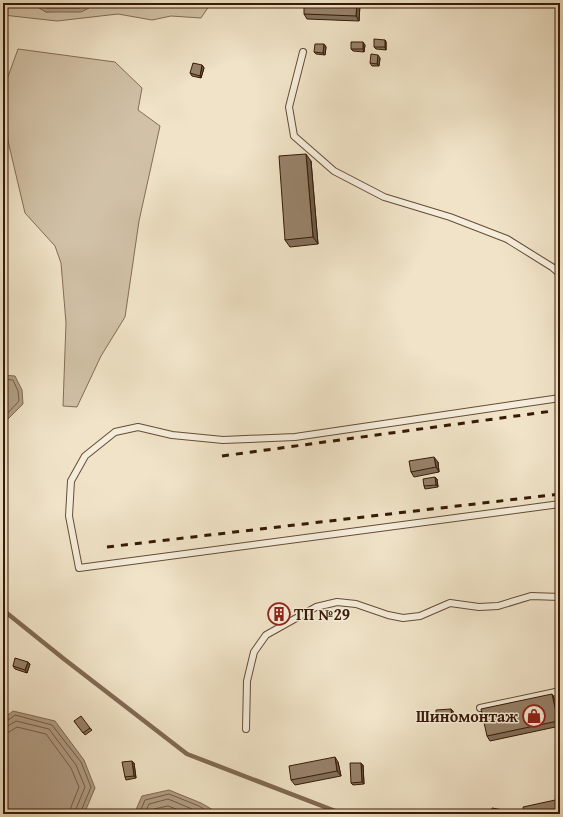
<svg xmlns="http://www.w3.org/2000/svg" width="563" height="817" viewBox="0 0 563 817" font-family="'Gentium Book Plus',serif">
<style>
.green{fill:#d1c1a6;stroke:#846d56}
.water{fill:#b19e85;stroke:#806952}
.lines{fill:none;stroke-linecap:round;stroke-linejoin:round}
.shore{stroke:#745c45;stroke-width:1}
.stream{stroke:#806952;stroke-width:4.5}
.service-casing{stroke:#654c36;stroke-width:8}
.service{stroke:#f5eddb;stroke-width:6}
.rail{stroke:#371905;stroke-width:3;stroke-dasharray:7 7;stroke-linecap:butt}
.wall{fill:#82705b;stroke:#371905}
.shaded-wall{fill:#6a5b4a;stroke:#371905}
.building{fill:#97826a;stroke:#371905}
.labels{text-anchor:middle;stroke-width:3;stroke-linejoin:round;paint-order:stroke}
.poi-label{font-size:16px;font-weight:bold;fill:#371905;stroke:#f5eddb;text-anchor:start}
</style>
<rect width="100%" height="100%" fill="#f0e3c7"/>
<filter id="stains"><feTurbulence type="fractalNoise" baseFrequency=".005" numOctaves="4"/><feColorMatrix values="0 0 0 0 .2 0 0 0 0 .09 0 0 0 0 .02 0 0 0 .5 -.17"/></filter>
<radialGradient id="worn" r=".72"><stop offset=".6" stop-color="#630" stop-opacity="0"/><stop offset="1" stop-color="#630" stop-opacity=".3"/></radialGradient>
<!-- green -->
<path class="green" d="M5 3H31L46 12 89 8 88 3H206L209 6 201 18 171 16 152 20 118 14 57 21 3 15V4Z
M18 49 115 62 142 88 138 110 160 126 139 221 125 317 101 356 77 407 63 406 66 323 61 263 55 246 25 213 8 141 5 85Z"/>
<!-- water -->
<path class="water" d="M31 3H88L89 8 81 12H46Z
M3 375 15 376 22 390 23 404 6 421H3Z
M13 711 55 721 84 760 95 788 84 814H3V719Z
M169 790 201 803 220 814H134L142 796Z"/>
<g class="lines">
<!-- shore -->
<path class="shore" d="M39 3 47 8H79L83 6 84 3
M3 379 13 380 18 391 19 401 5 416 3 417
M3 722 7 721 15 715 52 725 81 762 91 787 81 811V814
M3 727 8 726 16 721 49 729 76 765 85 787 76 809V814
M3 733 9 732 17 727 46 734 71 768 79 787 71 807 70 814
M139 814 145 800 169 794 199 806 212 814
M144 814 149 804 168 799 197 811 203 814
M151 814 154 809 168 806 189 814"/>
<!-- stream -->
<path class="stream" d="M3 610 64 659 187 754 343 814"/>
<!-- service casing -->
<g class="service-casing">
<path id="service" d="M303 52 289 107 294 136 334 171 384 197 450 217 507 239 552 267 560 274
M560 398 295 437 223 440 172 435 138 427 115 432 85 456 71 481 69 516 79 568 560 504
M480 708 560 691
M246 729 247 681 254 652 266 635 316 607 337 602 356 604 388 615 403 618 420 616 450 603 479 607 498 606 531 596 560 597"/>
</g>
<!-- service -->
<use href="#service" class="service"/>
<!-- rail -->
<path class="rail" d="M222 456 560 410
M107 547 560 494"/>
</g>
<!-- wall -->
<path class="wall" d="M279 3H289L288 6H281Z
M360 4 359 21 307 19 304 14Z
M385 40 386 42V50L376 49 374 47Z
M324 44 326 47 325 55 316 54 314 52Z
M365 45 364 52 353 51 351 49Z
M380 58 379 66H372L370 63Z
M202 65 204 68 201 78 192 76 190 73Z
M311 161 318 244 290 247 285 240Z
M438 462 439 472 414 477 411 472Z
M437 479 438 487 425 489 424 486Z
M283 606 288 616 276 622 274 619Z
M28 662 30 664 27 673 15 669 13 666Z
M555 699 560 721V726L490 741 487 736Z
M451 709 453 711 454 719 438 721 436 718Z
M74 721 90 728 92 730 85 735Z
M338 762 341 776 295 785 291 780Z
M134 763 136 778 126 780 125 777Z
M363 765 364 784 353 785 351 783Z"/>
<!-- shaded-wall -->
<path class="shaded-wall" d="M357 3H359L360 4 359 21 356 16Z
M385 40 386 42V50L385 47Z
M363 42 365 45 364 52 363 49Z
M324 44 326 47 325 55 323 53Z
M378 55 380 58 379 66 377 64Z
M202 65 204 68 201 78 200 76Z
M306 154 311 161 318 244 313 237Z
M434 457 438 462 439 472 436 467Z
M435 477 437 479 438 487 436 485Z
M28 662 30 664 27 673 25 670Z
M552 694 555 699 560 721V724L558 721Z
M451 709 453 711 454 719 452 717Z
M335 757 338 762 341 776 337 771Z
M132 761 134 763 136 778 134 776Z
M361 763 363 765 364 784 362 782Z"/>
<!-- building -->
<path class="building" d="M304 3H357L356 16 304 14Z
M374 39 385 40V47H374Z
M351 42H363V49H351Z
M315 44H324L323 53 314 52Z
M371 54 378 55 377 64 370 63Z
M193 63 202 65 200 76 190 73Z
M306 154 313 237 285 240 279 156Z
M434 457 436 467 411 472 409 461Z
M435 477 436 485 424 486 423 479Z
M281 603 286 614 274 619 269 609Z
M15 658 28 662 25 670 13 666Z
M552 694 558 721 487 736 481 709Z
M451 709 452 717 436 718V710Z
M81 716 90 728 83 733 74 721Z
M335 757 337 771 291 780 289 766Z
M132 761 134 776 125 777 122 762Z
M350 763H361L362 782 351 783Z
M560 799V814H524L523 807Z
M492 808 503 810V814H491Z"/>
<!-- icons -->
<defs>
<g id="building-ring" transform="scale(1.15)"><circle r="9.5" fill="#f5eddb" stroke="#8f2418" stroke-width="1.5"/><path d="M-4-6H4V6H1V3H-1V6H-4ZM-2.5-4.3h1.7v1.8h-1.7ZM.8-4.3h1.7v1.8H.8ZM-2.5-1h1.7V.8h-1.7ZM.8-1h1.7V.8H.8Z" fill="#8f2418"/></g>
<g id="shop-ring" transform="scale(1.15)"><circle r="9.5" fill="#f5eddb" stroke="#8f2418" stroke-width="1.5"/><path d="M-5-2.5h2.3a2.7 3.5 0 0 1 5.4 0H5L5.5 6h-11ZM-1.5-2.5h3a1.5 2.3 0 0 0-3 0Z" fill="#8f2418"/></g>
</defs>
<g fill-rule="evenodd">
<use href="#building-ring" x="279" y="614"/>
<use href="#shop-ring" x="534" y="716"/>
</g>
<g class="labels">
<!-- poi labels -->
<g class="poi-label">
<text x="294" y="620">ТП №29</text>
<text x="518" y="722" text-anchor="end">Шиномонтаж</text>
</g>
</g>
<!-- margin -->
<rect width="563" height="817" fill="none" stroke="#f0e3c7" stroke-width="16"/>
<rect x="4" y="4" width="555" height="809" fill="none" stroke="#371905" stroke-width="2"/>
<rect x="8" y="8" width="547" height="801" fill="none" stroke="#371905"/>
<rect width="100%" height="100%" filter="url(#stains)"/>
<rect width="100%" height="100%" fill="url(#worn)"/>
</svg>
